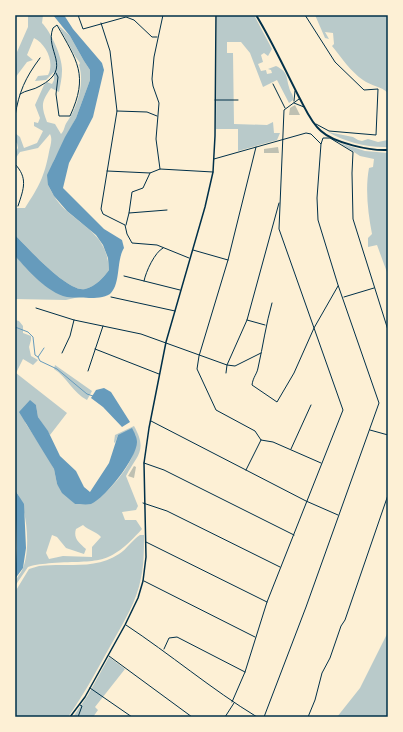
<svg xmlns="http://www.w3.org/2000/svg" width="403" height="732" viewBox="0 0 403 732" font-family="Mulish,sans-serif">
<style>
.green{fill:#b9caca;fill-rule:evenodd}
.water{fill:#669bbc}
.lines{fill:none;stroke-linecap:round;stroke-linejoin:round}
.stream{stroke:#669bbc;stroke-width:1}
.building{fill:#bec0b2}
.minor{stroke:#003049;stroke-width:1}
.secondary{stroke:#003049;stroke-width:1.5}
.primary{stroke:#003049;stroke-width:2}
.neatline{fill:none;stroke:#003049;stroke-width:1.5}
</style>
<rect width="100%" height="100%" fill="#fdf0d5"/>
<!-- green -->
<path class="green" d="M28 15H43L42 23C51 32 63 58 62 71 62 78 60 86 59 92L51 88C41 102 41 106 47 122L55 124 61 134C65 130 64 126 67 122 77 108 85 84 79 65L80 63 75 56 58 25 70 36 84 61 90 70V80L76 118 54 160 48 185C53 195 59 205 68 212 90 231 107 238 109 270 103 278 96 286 85 289 68 293 27 247 15 235V210L17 208H25C39 186 44 178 49 152 50 146 53 140 50 134L38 148 20 152 15 159V153L18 148 17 143 15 142V133L20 137 24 148 37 143 43 131 34 126V122L38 123 40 118 35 105 44 85 47 82 52 84 54 80V72L46 80 35 81 38 76 48 75C55 62 46 44 34 38L27 55 33 60 27 62 15 78 17 52 28 27Z
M217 15H254L272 49 268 56 264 53 261 55 263 62 258 64 261 71 266 70 267 74 272 73 271 70 268 69 276 66C288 72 286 76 289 87 290 93 294 94 293 100L289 103 277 80 263 87 250 53 241 42H227V53H233L234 124 267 125 273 122 274 133H280L277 140 238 151V129H216Z
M315 15H388V93C381 86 371 86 363 80 351 72 341 57 332 46L334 44 333 33 325 32 329 39 325 38Z
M328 132 353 137 358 140 362 141 368 139 378 142 388 140V147C368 148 345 142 328 132Z
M340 143 365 151 388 153V275L377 245 368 247V238L372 234C368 213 365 189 369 168L373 167 374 159 360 156Z
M15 256C33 274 51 296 79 297L66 300 15 299Z
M15 320 19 321 23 326V333L31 336V340L29 347 31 356 38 360 33 365 23 359 16 373 67 413 50 435 38 417 36 405 24 418 26 424 46 454 54 469 57 484 75 504C84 500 99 497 107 491 121 478 140 453 135 434L118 435 115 443 114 442 115 435 134 426C148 451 137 455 126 476L138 506 136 510 122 512 125 520H136L142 529C108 567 99 560 52 563 43 564 36 564 28 567L15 586C15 577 20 576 23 568 31 549 27 505 15 490ZM83 525C89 531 96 531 101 537L92 547V557L63 556 49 559 46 553 52 535 57 537 66 548 84 554 86 549C79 543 73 538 76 529Z
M55 365 92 391 87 400C73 393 67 377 54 369Z
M140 535H144C144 550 144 564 141 578 137 601 123 623 112 643 98 668 85 693 68 717H18L15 715V592L29 569 39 566C66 563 95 570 119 554 127 549 132 540 140 535Z
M388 632V717H337L360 688Z
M109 657 125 669 95 707 98 710 93 717H73L88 695Z"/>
<!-- water -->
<path class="water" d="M53 15H64L73 29 102 63 104 70 93 117 69 163 63 188 104 229 122 240 124 248C116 261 121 284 110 294 104 298 95 298 89 298 82 297 74 298 67 297 46 292 29 271 15 256V235C27 247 68 293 85 289 96 286 103 278 109 270L108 258 103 245 96 235 67 211 54 196 48 185 47 175 65 137 76 118 90 80V70L84 61 70 36Z
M104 388 111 392 130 422 122 427 103 407 91 398 96 390Z
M30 400 36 405 38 417 48 431 60 456 76 471 84 487 90 492 109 463 118 435 132 428C134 432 137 437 137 442 137 458 105 498 91 504 86 505 79 504 75 504L62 493 57 484 54 469 19 412Z
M15 490 24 504 26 548 23 568 15 579 17 548Z"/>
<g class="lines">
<!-- stream -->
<path class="stream" d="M15 327 28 332 33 337 35 355 38 357
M44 348 38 357 40 361 57 369 87 394 93 396"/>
</g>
<!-- building -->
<path class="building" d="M295 105 300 115H289L290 108Z
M278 147 279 153H264V149Z
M134 466 136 467 134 478 128 476Z"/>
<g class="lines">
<!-- minor -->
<path class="minor" d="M78 15 83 29 126 17 134 20 152 37H157
M305 15 335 62 364 90 378 89 376 135 329 131 316 124
M101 23 110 51 117 111 101 209 103 214 125 225 127 234 132 243 157 245 189 258
M273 84 285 108
M20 94C26 90 34 90 40 86 74 68 44 51 53 28L57 25C77 61 89 75 70 116H59L56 94 58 77 56 73
M215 100H238
M294 101 295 91
M294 103 304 107
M117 111 147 112 157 116
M15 116C19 92 25 78 40 58
M256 147 228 260 199 356 197 369 216 410 255 431 261 440 273 442 321 463
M214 159 306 133 311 134 321 144 323 138H330L353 152 352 173 353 219 388 330
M15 164C28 178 24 188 18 206
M160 169 156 139 159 103 153 86 152 79 154 57 163 15
M107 171 150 173 160 169 213 172
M150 173 143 188 132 192 129 213 167 210
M126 225 129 213
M193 250 228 260
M124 276 180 290
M144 281C146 271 155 252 163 248
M111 297 175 311
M344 297 374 288
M272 303C266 324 263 346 258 368 257 374 253 377 252 385L277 402 294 373 314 328 338 286
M36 308 74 320 141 334 227 365 235 366 261 353
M247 320 265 325
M95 349 159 374
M62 353 70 336 74 320
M88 371 103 326
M226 373 227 365 247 320 279 203
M151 421 306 501 338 515
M370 430 388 435
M291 449 311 405
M144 463 164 470 294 535
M246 470 261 440
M143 503 167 511 280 567
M146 542 267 602
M144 581 255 637
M126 625C170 654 211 689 257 717
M164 649 169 638 177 637 245 672
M109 656 192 717
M90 688 132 717
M232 702 245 672 267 602 343 410 279 229 284 110 299 99
M78 717 82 706 80 705
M225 717 234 703
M264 717 306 607 379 403 338 285 318 220 317 198 321 144
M308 717 315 700 322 673 330 658 341 626 345 620 388 495"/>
<!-- secondary -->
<path class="secondary" d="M70 717 85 697 125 625 138 598 143 581 146 557 144 463 149 428 166 342 205 207 213 172 215 136 216 15"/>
<!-- primary -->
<path class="primary" d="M256 15C272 41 285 70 299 97 305 108 311 123 321 131 334 143 370 151 388 150"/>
</g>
<!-- border -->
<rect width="403" height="732" fill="none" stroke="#fdf0d5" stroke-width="32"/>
<rect x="16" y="16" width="371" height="700" class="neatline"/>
</svg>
